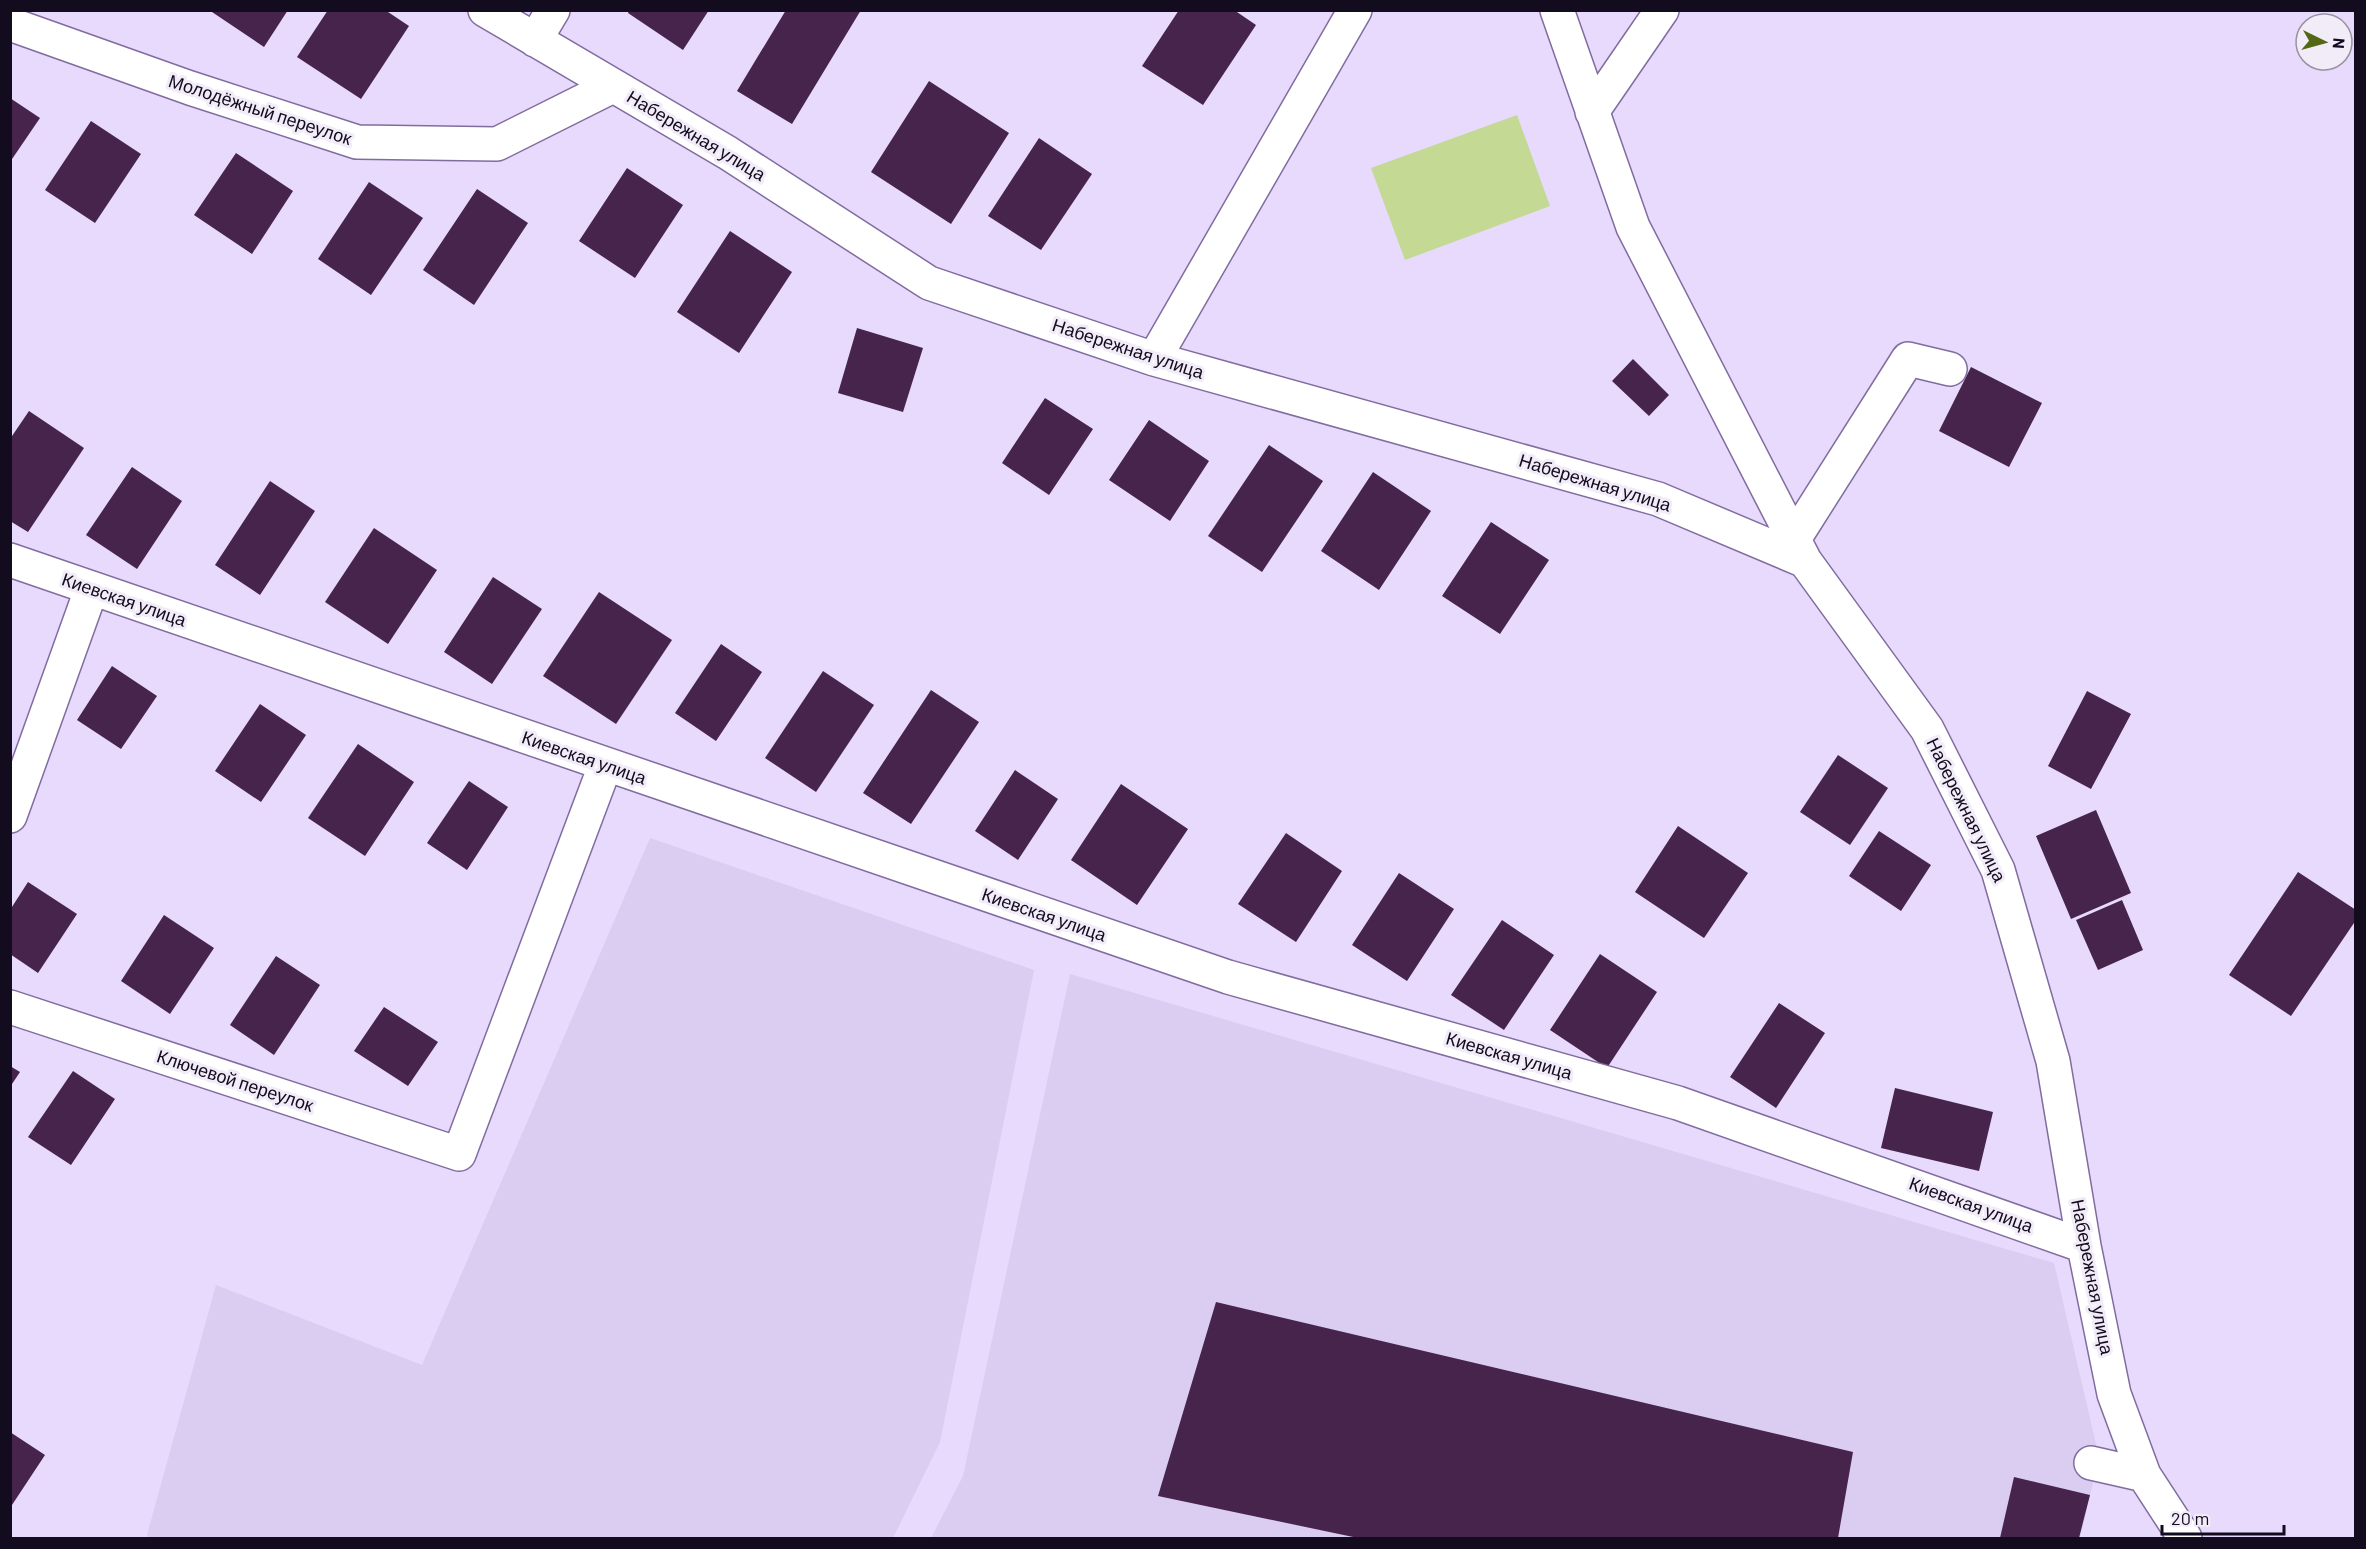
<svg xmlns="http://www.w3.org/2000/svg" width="2366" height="1549" viewBox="0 0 2366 1549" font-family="Barlow,sans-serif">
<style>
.built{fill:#dbccf2}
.green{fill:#c3d994}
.building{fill:#46244b}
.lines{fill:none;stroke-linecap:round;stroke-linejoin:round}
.minor-casing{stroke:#816c9f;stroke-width:36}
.minor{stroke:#fff;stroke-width:33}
.labels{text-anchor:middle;stroke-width:6;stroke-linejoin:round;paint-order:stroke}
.street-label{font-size:18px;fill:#130b1e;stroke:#f1ecf8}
</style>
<rect width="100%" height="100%" fill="#e7dafc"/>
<!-- built -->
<path class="built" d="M650 838 1034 970 940 1442 893 1538H149L147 1535 216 1285 422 1365Z
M1070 974 2054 1263 2099 1457 2080 1538H931L963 1476Z"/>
<!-- green -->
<path class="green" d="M1517 115 1550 206 1405 260 1371 168Z"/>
<!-- building -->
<path class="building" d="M209 10H288L264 47Z
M328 10H385L409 26 361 99 297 57Z
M629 10H709L683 50 628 13Z
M786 10H861L792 124 737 91Z
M1179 10H1234L1256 25 1203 105 1142 66Z
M929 81 1009 133 951 224 871 172Z
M10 98 40 118 10 162Z
M91 121 141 154 95 223 45 190Z
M1039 138 1092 174 1041 250 988 216Z
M236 153 293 191 252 254 194 215Z
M627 168 683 205 635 278 579 241Z
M369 182 423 218 371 295 318 259Z
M477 189 528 223 474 305 423 270Z
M730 231 792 272 739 353 677 312Z
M857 328 923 348 903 412 838 393Z
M1633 359 1669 395 1649 416 1612 381Z
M1971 367 2042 403 2009 467 1939 431Z
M1045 398 1093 429 1049 495 1002 463Z
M29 411 84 448 28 532 10 521V439Z
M1149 420 1209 461 1170 521 1109 480Z
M1269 445 1323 481 1262 572 1208 536Z
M132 467 182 501 137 569 86 535Z
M1373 472 1431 511 1379 590 1321 551Z
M270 481 315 511 260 595 215 565Z
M1491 522 1549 560 1500 634 1442 596Z
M374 528 437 570 388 644 325 602Z
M493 577 542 609 492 684 444 652Z
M599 592 672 640 616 724 543 676Z
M721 644 762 672 716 741 675 713Z
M112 666 157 696 121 749 77 720Z
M823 671 874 705 816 792 765 758Z
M931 690 979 722 911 824 863 793Z
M2087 691 2131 714 2091 789 2048 766Z
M260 704 306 735 261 802 215 771Z
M358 744 414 782 365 856 308 818Z
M1838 755 1888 788 1850 845 1800 812Z
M1015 770 1058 799 1018 860 975 831Z
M469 781 508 807 467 870 427 843Z
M1121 784 1188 829 1137 905 1071 860Z
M2096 810 2131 893 2071 919 2036 836Z
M1678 826 1748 873 1704 938 1635 892Z
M1879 831 1931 865 1901 911 1849 876Z
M1286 833 1342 871 1296 942 1238 904Z
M2298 872 2356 910V920L2291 1016 2229 975Z
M1399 873 1454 909 1407 981 1352 945Z
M28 882 77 914 38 973 10 954V910Z
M2122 900 2143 950 2098 970 2076 920Z
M164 915 214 948 170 1014 121 981Z
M1502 920 1554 955 1504 1030 1451 995Z
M1600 954 1657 992 1607 1068 1550 1030Z
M276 956 320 985 274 1055 230 1025Z
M1779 1003 1825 1033 1776 1108 1730 1077Z
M384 1007 438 1042 408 1086 354 1051Z
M10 1066 20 1072 10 1087Z
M73 1071 115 1099 71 1165 28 1137Z
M1895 1088 1993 1112 1979 1171 1881 1148Z
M1216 1302 1853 1452 1838 1538H1358L1158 1496Z
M10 1432 45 1455 10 1508Z
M2014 1477 2090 1495 2079 1538H2000Z"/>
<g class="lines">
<!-- minor casing -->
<g class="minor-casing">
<path id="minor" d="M485 10 728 153 929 283 1154 359 1658 499 1805 561 1927 729 1998 870 2053 1061 2084 1246 2114 1394 2144 1475 2185 1538
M1557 10 1633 227 1805 561
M10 24 190 88 357 142 497 144 613 86
M535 40 553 10
M1592 112 1662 10
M1154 359 1355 10
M1794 539 1908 359 1950 369
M10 560 1228 977 1678 1103 2084 1246
M10 816 91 590
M10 1007 459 1154 605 766
M2091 1463 2144 1475"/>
</g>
<!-- minor -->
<use href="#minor" class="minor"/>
</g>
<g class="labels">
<!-- street labels -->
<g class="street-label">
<text transform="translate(260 110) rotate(18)" y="6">Молодёжный переулок</text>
<text transform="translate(696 136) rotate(31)" y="6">Набережная улица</text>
<text transform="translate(1128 349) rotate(18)" y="6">Набережная улица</text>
<text transform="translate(1595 483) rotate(17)" y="6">Набережная улица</text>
<text transform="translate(124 600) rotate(19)" y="6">Киевская улица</text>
<text transform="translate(584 758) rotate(19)" y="6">Киевская улица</text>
<text transform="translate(1966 810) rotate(64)" y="6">Набережная улица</text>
<text transform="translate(1044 915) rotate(19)" y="6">Киевская улица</text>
<text transform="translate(1509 1056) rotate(16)" y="6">Киевская улица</text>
<text transform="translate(235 1081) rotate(18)" y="6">Ключевой переулок</text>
<text transform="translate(1971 1205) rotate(20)" y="6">Киевская улица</text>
<text transform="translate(2092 1277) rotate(79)" y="6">Набережная улица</text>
</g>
</g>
<!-- border -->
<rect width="2366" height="1549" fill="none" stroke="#130b1e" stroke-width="24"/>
<!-- north arrow -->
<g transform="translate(2324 42) rotate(95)"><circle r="28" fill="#f1ecf8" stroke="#9892a1" stroke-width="1.5"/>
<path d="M0-4.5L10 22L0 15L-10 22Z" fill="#536714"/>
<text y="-9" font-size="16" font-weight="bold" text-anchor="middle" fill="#130b1e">N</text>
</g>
<!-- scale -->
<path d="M2162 1525v9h122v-9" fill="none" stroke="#130b1e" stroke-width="3"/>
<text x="2171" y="1525" font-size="18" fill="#130b1e" stroke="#f1ecf8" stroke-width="4.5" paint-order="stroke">20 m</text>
</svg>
